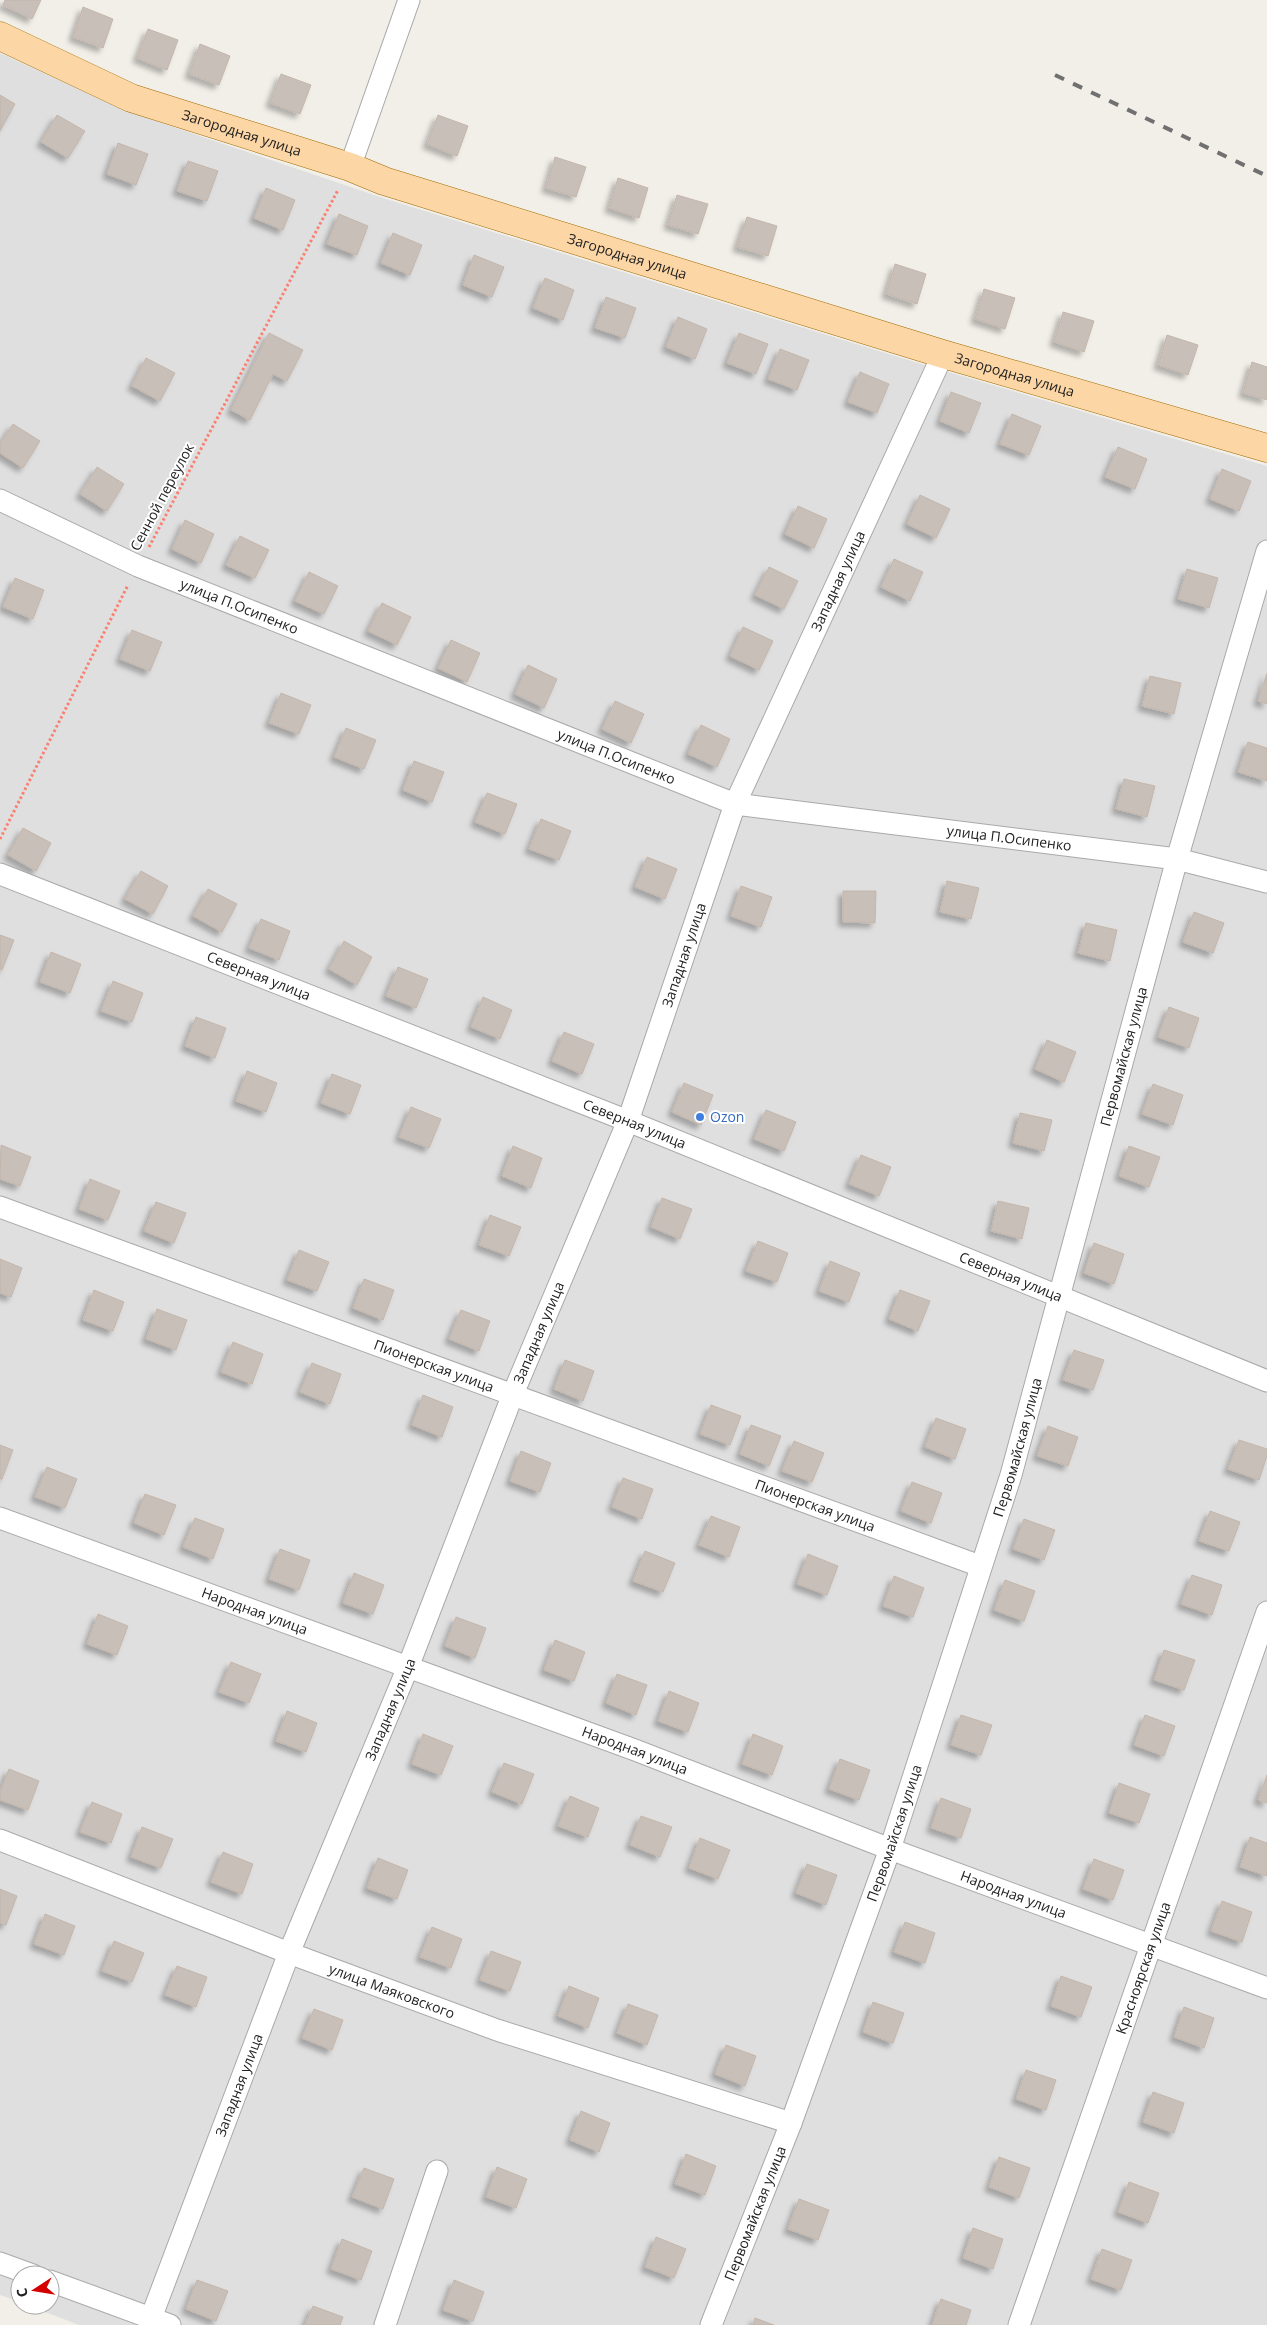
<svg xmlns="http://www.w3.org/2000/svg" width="1267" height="2325" viewBox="0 0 1267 2325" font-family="'Open Sans',sans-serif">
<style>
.residential{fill:#e0dfdf}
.building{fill:#c7bfb8;stroke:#c4b6ab;filter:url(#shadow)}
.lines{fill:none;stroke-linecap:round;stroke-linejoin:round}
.street-casing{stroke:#a9a9a9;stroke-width:23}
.primary-casing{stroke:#a06b00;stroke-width:29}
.path{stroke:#fa8072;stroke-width:3;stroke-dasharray:2.5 2.5;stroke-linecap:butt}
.street{stroke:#fff;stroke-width:21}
.primary{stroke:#fcd6a4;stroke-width:28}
.rail{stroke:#707070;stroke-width:4;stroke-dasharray:10 10;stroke-linecap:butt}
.shop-dot{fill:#3f7fe0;stroke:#fff;stroke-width:2}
.labels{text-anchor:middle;stroke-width:4;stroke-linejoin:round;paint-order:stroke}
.street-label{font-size:14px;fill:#222;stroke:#fff}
.shop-label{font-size:14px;fill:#366cbe;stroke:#fff;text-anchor:start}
</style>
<defs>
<filter id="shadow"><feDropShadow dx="-4.5" dy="4.5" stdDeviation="2.5" flood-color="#0004"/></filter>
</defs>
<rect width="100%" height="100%" fill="#f2efe9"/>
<!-- residential -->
<path class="residential" d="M0 53 126 111 386 199 918 363 1267 466V2325H79L27 2305H50V2275H20V2302L0 2295Z"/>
<!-- building -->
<path class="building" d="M5 0H41L32 19 3 5Z
M83 7 113 19 103 48 73 37Z
M148 29 178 40 167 70 137 58Z
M200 44 230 56 219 85 189 74Z
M281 74 311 85 300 114 270 103Z
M0 95 15 104 0 131Z
M57 115 85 131 68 158 41 142Z
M438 115 468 126 457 156 427 144Z
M118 143 148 154 136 185 107 174Z
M555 157 586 167 576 197 546 188Z
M188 161 218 171 207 201 177 191Z
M618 178 648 188 639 218 609 208Z
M266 188 295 200 283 230 254 218Z
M677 195 708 204 698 234 668 225Z
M339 214 368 226 357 255 327 244Z
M747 217 777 226 768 256 737 247Z
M393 233 422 245 410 275 381 263Z
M474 255 504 267 492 297 463 285Z
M895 264 926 274 917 304 886 294Z
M545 278 574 290 563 320 533 308Z
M984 289 1015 298 1005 329 975 319Z
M606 297 636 308 625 338 595 328Z
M1063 312 1094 321 1084 352 1054 342Z
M678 317 707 329 695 359 666 347Z
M269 333 303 350 287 381 273 374 250 420 231 410Z
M739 333 768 344 756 374 727 363Z
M1167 335 1198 345 1188 375 1158 365Z
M780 349 809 360 797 390 768 379Z
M146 358 175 373 160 401 132 386Z
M1252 362 1267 367V400L1243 393Z
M860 372 889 384 877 413 848 402Z
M951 392 981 403 969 433 940 421Z
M1012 414 1041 426 1029 455 1000 444Z
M13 424 40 441 23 468 0 453V444Z
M1118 447 1147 459 1135 489 1105 477Z
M97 467 124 484 107 511 80 494Z
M1222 469 1251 481 1239 511 1210 499Z
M920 495 950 509 936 538 907 524Z
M798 506 827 519 814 548 785 534Z
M185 520 214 534 201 563 172 549Z
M240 536 269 550 255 578 226 565Z
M894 559 923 572 910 601 881 587Z
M769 567 798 581 784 609 755 595Z
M1187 569 1218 578 1209 608 1178 599Z
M309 572 338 586 324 614 295 601Z
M15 578 44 590 33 619 3 607Z
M382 603 411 617 397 645 368 631Z
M743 627 773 641 759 670 730 656Z
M132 630 162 642 150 671 120 659Z
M451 640 480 653 467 682 438 668Z
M528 665 557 679 544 708 515 694Z
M1267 673V704L1258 701Z
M1150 676 1181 683 1174 714 1142 706Z
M281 693 311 705 299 734 269 723Z
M615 701 644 714 631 743 602 729Z
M701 725 730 739 717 767 688 754Z
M346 728 376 740 364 769 334 757Z
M1248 742 1267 748V781L1238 772Z
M414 761 444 772 432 802 403 790Z
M1124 779 1155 786 1147 817 1116 809Z
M487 793 517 804 505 834 475 822Z
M541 819 571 831 559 860 529 849Z
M23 828 51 843 36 871 8 855Z
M647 857 677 869 665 899 635 887Z
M141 871 168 886 153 914 125 899Z
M947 881 979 888 971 919 940 912Z
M741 886 772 897 761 927 731 916Z
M208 889 237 904 222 932 193 916Z
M843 891H876L875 923 843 922Z
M1194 912 1224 923 1213 953 1183 942Z
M261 919 290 931 279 960 249 948Z
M1086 923 1117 930 1110 961 1078 953Z
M0 935 14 940 2 970 0 969Z
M344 941 372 957 357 985 329 969Z
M51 952 81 964 70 993 40 982Z
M398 967 428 979 416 1008 386 996Z
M113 981 143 993 132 1022 101 1011Z
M483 997 512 1010 500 1039 471 1027Z
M1169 1007 1199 1018 1189 1048 1158 1037Z
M196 1017 226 1028 215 1058 185 1046Z
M564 1032 594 1044 582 1074 552 1061Z
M1047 1040 1076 1052 1064 1082 1035 1069Z
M247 1071 277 1083 266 1112 236 1101Z
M332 1074 361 1085 350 1114 321 1103Z
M684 1083 713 1095 701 1125 672 1112Z
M1153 1084 1183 1095 1173 1125 1142 1114Z
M411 1107 441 1119 429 1148 399 1137Z
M766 1110 796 1122 784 1151 754 1139Z
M1020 1113 1052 1120 1044 1151 1013 1143Z
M1 1145 31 1157 20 1186 0 1179Z
M513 1146 542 1158 531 1188 502 1176Z
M1129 1146 1160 1157 1149 1187 1119 1176Z
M861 1155 891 1167 879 1196 849 1184Z
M90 1179 120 1191 108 1220 79 1209Z
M662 1198 692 1209 680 1239 651 1227Z
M998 1201 1029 1208 1022 1239 991 1231Z
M156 1202 186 1213 174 1243 144 1231Z
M490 1215 521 1227 509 1256 479 1245Z
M758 1241 788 1253 777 1282 746 1271Z
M1094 1243 1124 1254 1114 1284 1084 1273Z
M299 1250 329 1262 317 1291 287 1280Z
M0 1259 22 1268 11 1297 0 1293Z
M830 1261 860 1273 849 1302 819 1291Z
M364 1279 394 1290 383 1320 353 1308Z
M94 1290 124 1302 113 1331 83 1320Z
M900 1290 930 1301 918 1331 889 1319Z
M157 1309 187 1320 176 1350 146 1339Z
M461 1310 490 1321 479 1351 449 1339Z
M233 1342 263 1354 252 1384 221 1372Z
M1074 1350 1104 1360 1093 1390 1063 1380Z
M565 1360 594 1371 583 1401 554 1389Z
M312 1363 341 1374 330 1404 300 1392Z
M423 1395 453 1407 442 1437 412 1425Z
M711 1405 741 1416 730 1445 700 1434Z
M936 1418 966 1429 955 1459 925 1447Z
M751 1425 781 1436 769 1466 740 1454Z
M1048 1426 1078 1437 1068 1466 1037 1456Z
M1239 1440 1267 1449V1456L1259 1480 1228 1469Z
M794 1441 824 1453 812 1482 782 1471Z
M0 1445 13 1450 2 1479H0Z
M521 1451 551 1463 540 1492 510 1481Z
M47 1467 77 1479 65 1508 35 1497Z
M623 1478 653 1489 642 1519 612 1507Z
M912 1482 942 1493 931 1523 901 1511Z
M145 1494 176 1505 164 1535 134 1523Z
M1210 1511 1240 1522 1229 1551 1199 1541Z
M711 1516 740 1527 729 1557 699 1545Z
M195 1518 224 1529 213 1559 183 1547Z
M1024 1519 1055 1530 1044 1560 1013 1549Z
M280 1549 310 1560 299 1590 269 1579Z
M645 1551 675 1563 663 1592 633 1581Z
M808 1554 838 1566 827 1595 797 1584Z
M354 1573 384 1585 373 1614 343 1603Z
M1192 1575 1222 1585 1212 1615 1181 1604Z
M894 1576 924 1588 913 1617 883 1606Z
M1005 1580 1035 1591 1024 1621 994 1610Z
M98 1614 128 1626 117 1655 87 1644Z
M456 1617 486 1628 475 1658 445 1646Z
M555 1640 585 1652 574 1681 544 1670Z
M1164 1650 1195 1660 1184 1690 1154 1680Z
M231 1662 261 1674 249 1703 219 1692Z
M617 1674 647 1685 636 1715 606 1703Z
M669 1691 699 1703 688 1732 658 1721Z
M287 1711 317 1723 306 1752 276 1741Z
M961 1715 992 1725 981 1755 951 1745Z
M1145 1715 1175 1726 1164 1756 1134 1745Z
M423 1734 453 1746 441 1775 412 1764Z
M753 1734 783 1746 772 1775 742 1764Z
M840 1759 870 1770 859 1800 829 1789Z
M504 1763 534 1774 522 1804 492 1792Z
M9 1769 39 1781 28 1810 0 1800V1792Z
M1267 1775V1803L1258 1800Z
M1119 1783 1150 1794 1139 1823 1109 1813Z
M570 1796 599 1808 588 1837 558 1826Z
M941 1798 971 1809 961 1838 931 1828Z
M92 1802 122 1814 111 1843 80 1832Z
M641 1816 672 1827 660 1857 630 1845Z
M142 1827 173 1839 161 1868 131 1857Z
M1250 1837 1267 1843V1876L1240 1867Z
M700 1838 730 1850 718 1879 689 1868Z
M223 1852 253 1864 242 1894 211 1882Z
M378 1858 408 1870 397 1899 367 1888Z
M1094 1859 1124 1870 1113 1900 1083 1889Z
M807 1864 837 1875 826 1905 796 1893Z
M0 1889 17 1896 6 1925 0 1923Z
M1222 1901 1252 1912 1242 1942 1211 1931Z
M45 1914 75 1926 64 1955 34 1944Z
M905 1922 935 1933 925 1963 894 1952Z
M432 1927 462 1939 451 1968 420 1957Z
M114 1941 144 1953 132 1982 102 1971Z
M491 1951 521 1962 510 1991 480 1980Z
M177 1966 207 1977 196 2007 165 1995Z
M1061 1976 1092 1987 1081 2017 1051 2006Z
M569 1986 599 1998 588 2028 558 2016Z
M873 2002 904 2013 893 2043 863 2032Z
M628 2004 658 2015 647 2045 617 2033Z
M1184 2007 1214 2018 1204 2048 1174 2037Z
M314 2009 343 2020 332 2050 302 2038Z
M726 2045 756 2056 745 2086 715 2074Z
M1026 2070 1056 2080 1046 2110 1016 2099Z
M1153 2092 1184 2103 1174 2133 1143 2122Z
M581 2111 610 2123 599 2152 570 2140Z
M686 2154 716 2166 705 2195 675 2184Z
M999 2157 1030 2168 1019 2198 989 2187Z
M497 2167 527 2179 516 2208 486 2197Z
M364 2168 394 2179 383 2209 352 2197Z
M1129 2182 1159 2193 1148 2223 1118 2212Z
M799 2199 829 2210 818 2240 788 2229Z
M973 2228 1003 2239 993 2269 963 2258Z
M656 2237 686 2249 674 2278 645 2267Z
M342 2239 372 2251 361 2280 331 2269Z
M1102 2249 1132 2260 1121 2290 1091 2279Z
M197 2280 228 2291 216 2321 186 2309Z
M454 2280 484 2292 473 2321 443 2310Z
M941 2299 971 2310 966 2325H932Z
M313 2306 343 2317 340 2325H305Z
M755 2318 774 2325H753Z"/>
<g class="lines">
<!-- street casing -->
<g class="street-casing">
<g id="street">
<path d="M350 167 409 0"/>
<path id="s1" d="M0 500 138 566 735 804 1177 859 1267 882"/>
<path id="s2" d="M0 874 628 1121 1267 1381"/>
<path id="s3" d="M0 1207 980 1566"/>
<path id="s4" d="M0 1518 635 1750 890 1849 1267 1988"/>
<path id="s5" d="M0 1840 289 1953 497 2030 791 2123"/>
<path d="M0 2263 33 2275"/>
<path d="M50 2281 170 2325"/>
<path id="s6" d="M151 2318 289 1953 408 1667 513 1394 628 1121 735 804 943 354"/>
<path d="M385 2325 437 2171"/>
<path id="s7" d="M711 2325 791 2123 890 1849 1011 1475 1177 859 1267 551"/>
<path id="s8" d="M1019 2325 1267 1612"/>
</g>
</g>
<!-- primary casing -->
<g class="primary-casing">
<g id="primary">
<path id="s9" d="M0 36 131 98 350 167 384 181 943 354 1267 448"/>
</g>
</g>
<!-- path -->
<path class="path" d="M149 547 338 190
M0 839 128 585"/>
<!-- street -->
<use href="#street" class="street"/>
<!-- primary -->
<use href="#primary" class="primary"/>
<!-- rail -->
<path class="rail" d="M1055 75 1267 176"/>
</g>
<!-- markers -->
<circle class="shop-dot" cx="700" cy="1117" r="5"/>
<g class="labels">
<!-- street labels -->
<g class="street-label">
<text dy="5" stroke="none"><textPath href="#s9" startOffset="261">Загородная улица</textPath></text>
<text dy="5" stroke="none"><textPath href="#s9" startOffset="666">Загородная улица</textPath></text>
<text dy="5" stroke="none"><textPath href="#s9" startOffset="1071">Загородная улица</textPath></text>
<text transform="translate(162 497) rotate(-62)" y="5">Сенной переулок</text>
<text dy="5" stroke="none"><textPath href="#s6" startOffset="1869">Западная улица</textPath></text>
<text dy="5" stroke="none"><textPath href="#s1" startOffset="262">улица П.Осипенко</textPath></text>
<text dy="5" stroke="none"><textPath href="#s1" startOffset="668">улица П.Осипенко</textPath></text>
<text dy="5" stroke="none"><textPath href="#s1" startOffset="1072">улица П.Осипенко</textPath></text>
<text dy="5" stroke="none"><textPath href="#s6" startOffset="1464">Западная улица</textPath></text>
<text dy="5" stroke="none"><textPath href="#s2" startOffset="278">Северная улица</textPath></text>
<text dy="5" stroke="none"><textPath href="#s7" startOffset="1335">Первомайская улица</textPath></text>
<text dy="5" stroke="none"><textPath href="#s2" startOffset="682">Северная улица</textPath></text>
<text dy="5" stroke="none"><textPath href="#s2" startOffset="1088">Северная улица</textPath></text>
<text dy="5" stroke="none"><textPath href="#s6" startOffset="1059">Западная улица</textPath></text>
<text dy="5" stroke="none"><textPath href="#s3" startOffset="462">Пионерская улица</textPath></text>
<text dy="5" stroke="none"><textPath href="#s7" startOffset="930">Первомайская улица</textPath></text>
<text dy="5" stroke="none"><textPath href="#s3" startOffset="868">Пионерская улица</textPath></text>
<text dy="5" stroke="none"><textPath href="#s4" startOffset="271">Народная улица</textPath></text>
<text dy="5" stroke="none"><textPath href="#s6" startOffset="654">Западная улица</textPath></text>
<text dy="5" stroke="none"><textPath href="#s4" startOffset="676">Народная улица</textPath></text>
<text dy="5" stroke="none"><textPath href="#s7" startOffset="525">Первомайская улица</textPath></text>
<text dy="5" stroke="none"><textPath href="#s4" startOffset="1081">Народная улица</textPath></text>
<text dy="5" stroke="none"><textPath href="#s8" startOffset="378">Красноярская улица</textPath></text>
<text dy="5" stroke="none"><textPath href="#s5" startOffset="420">улица Маяковского</textPath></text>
<text dy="5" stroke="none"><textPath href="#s6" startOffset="249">Западная улица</textPath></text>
<text dy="5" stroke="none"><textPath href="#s7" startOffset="120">Первомайская улица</textPath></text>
</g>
<!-- shop labels -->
<g class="shop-label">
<text x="710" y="1122">Ozon</text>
</g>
</g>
<!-- north arrow -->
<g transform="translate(35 2290) rotate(258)"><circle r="24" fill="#ffffff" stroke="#a7a7a7"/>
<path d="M0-4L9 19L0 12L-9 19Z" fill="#d40000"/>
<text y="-8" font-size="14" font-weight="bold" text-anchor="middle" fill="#222222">С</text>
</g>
</svg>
